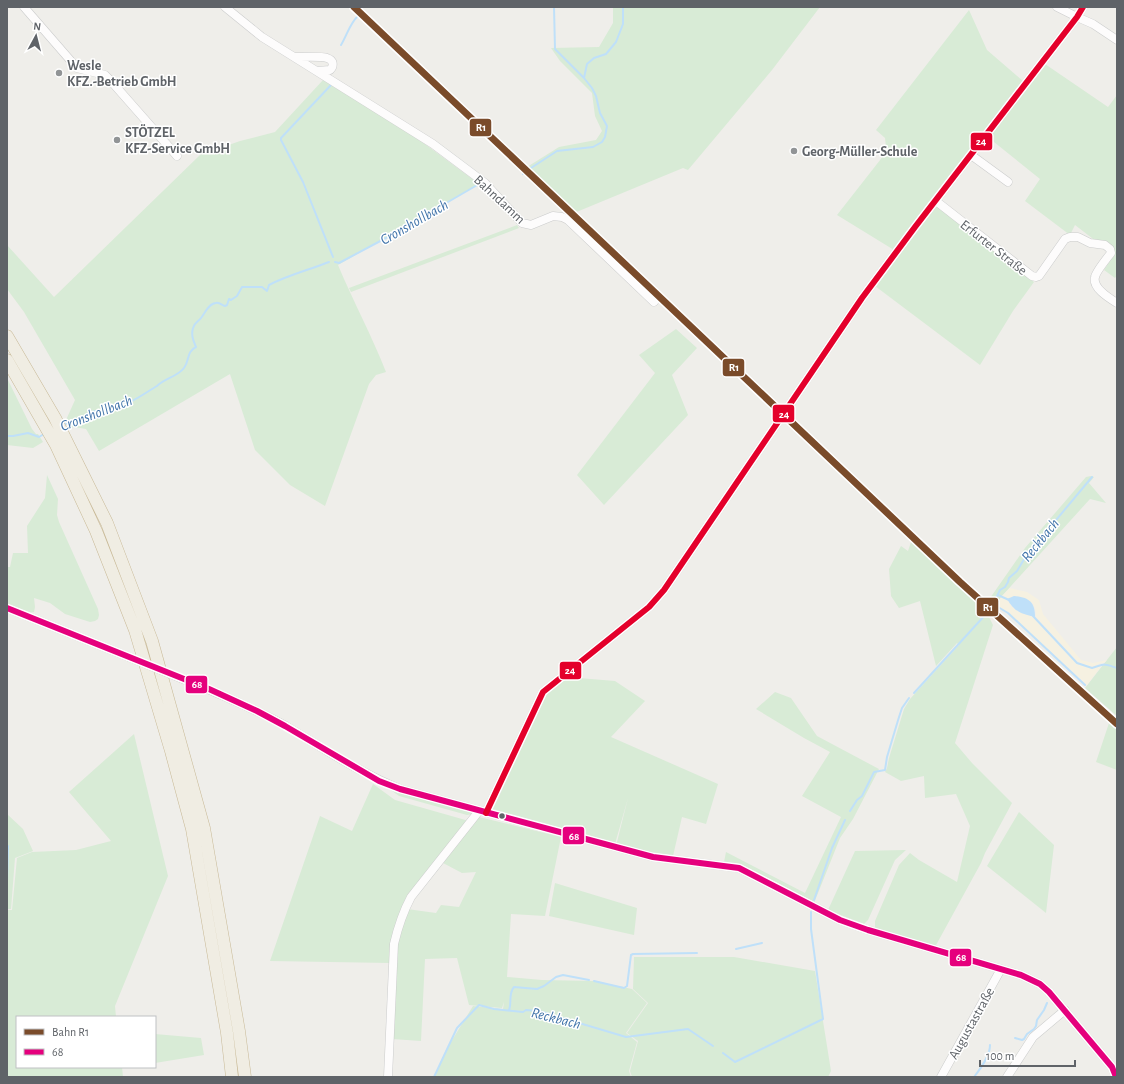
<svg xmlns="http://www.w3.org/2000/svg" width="1124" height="1084" viewBox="0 0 1124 1084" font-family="'Alegreya Sans',sans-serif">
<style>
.green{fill:#d8ebd6}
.sand{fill:#f6f1e1}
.water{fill:#bfe0f9}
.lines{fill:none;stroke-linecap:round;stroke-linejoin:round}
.stream{stroke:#bfe0f9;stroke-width:2}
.minor-casing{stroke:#cbcccc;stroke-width:9}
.highway-casing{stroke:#c8b996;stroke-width:13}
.minor{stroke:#fdfcfc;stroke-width:8}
.highway{stroke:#f0ede3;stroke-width:12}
.minor-bridge-casing{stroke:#cbcccc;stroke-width:9;stroke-linecap:butt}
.minor-bridge{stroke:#fdfcfc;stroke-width:8}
.bus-1-casing{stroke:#fff;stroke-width:9}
.bus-2-casing{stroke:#fff;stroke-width:9}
.bus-1{stroke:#e5007d;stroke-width:6}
.bus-2{stroke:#e4002b;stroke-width:6}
.rail-1-casing{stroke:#fff;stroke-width:10}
.rail-1{stroke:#7a4b2a;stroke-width:7}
.poi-dot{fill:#919496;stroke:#fff;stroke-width:1.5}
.bus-dot{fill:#5f6368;stroke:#fff;stroke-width:1.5}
.labels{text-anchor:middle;stroke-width:3;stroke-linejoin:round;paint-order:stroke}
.poi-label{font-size:14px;font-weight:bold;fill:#5f6368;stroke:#fff;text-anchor:start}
.street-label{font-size:14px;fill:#5f6368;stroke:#fff}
.water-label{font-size:15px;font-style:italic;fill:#4174aa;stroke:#fff}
.line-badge{stroke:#fff;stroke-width:1.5}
.badge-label{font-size:11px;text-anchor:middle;font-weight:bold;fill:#fff}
</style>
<rect width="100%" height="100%" fill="#efeeea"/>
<!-- green -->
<path class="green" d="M613 7H820L772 70 688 170 683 168 574 213 527 167 559 147 596 140 602 131 595 116 592 93 560 61 551 48 599 47 613 23Z
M969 10 987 50 1023 81 894 250 837 215 884 155 886 147 885 138 876 130Z
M1045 64 1108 107 1117 95V275L1115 278 1104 270 1114 255 1075 225 1070 235 1025 201 1040 179 989 138Z
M323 80 410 133 479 184 338 265C353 301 372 336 386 372L376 375 369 384 325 506 290 485 255 450 227 365 230 374 99 451 86 429 74 427 70 428 66 420 75 400 24 312 7 289V245L54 297 200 155 240 141 275 132Z
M936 205 1034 282 1013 311 980 365 875 286Z
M517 225 519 228 351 292 349 288Z
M676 329 697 348 672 375 688 415 604 505 577 475 655 373 639 355Z
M7 378 32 429 36 434H38L43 442 33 448 7 445Z
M47 475 58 499 57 515 59 522 98 609 99 615 98 619 95 621 90 622 65 614 50 603 34 598 35 607 34 612 28 613 7 604V567H10L13 553H28L27 526 45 498Z
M1091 476 1094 477 1089 483 1106 503 1090 499 1002 596 995 607 988 601 1025 548 1086 477Z
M911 542 985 611 981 615 985 612 988 615 993 625 955 743 972 763 1012 803 985 853 981 863 935 947 875 928V921L899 865 910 853 919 860 957 882 970 826 956 794 925 798 924 776 901 781 885 772 887 768 889 758 904 709 910 699 959 645 957 643 936 666 920 601 899 608 891 596 889 569 901 546 908 551Z
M1117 647V716L1085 688Z
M567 677 615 681 645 701 611 737 718 784 706 824 682 817 673 856 655 855 616 846 628 798 615 844 493 809 547 694Z
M775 692 791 698 817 736 879 769 853 819 840 838 814 903 740 865 724 862 726 852 805 893 841 817 802 796 830 752 804 738 756 709Z
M1109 723 1117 729V770L1096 762Z
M134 734 168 876 115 1006 116 1017H17V1067H122L123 1077H7V910H12L17 858 32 852 76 850 111 841 69 792Z
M373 784 395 800 469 821 411 893 390 963 270 961 320 816 352 831Z
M384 785 474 812 473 814 467 815 399 796Z
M1019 812 1054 845 1046 913 987 866Z
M7 814 23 829 33 851 15 858 11 909H7Z
M479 817 561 837 545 916 511 914 507 977 542 980 595 981 632 989 647 1003 626 1033 637 1042 629 1071 631 1077H434L446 1050 473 1006 503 1009 504 1002 502 1008 469 1005 457 958 425 959 421 1041 392 1039 396 945 407 909 436 913 441 905 459 907 476 872 462 873 443 863Z
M906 850 895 860 868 920 864 924 828 910 855 851Z
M555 883 637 908 634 935 549 916Z
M634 957H734L815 971 831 1071 828 1077H632L630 1071 638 1041 627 1033 648 1003 633 989Z
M155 1034 201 1038 204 1055 155 1063Z"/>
<!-- sand -->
<path class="sand" d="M1010 588 1027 592 1039 600 1043 614 1081 660 1093 663 1107 660 1104 663H1101L1092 667 1078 662 1036 617C1036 600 1028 600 1014 596L1008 599 1002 596Z
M1001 597 1008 600 1012 607 1019 612 1035 617 1077 663 1092 668 1101 664H1103L1087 685 1008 613 996 605Z"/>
<!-- water -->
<path class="water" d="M1014 596C1029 597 1035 602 1035 617 1021 614 1015 612 1007 599Z"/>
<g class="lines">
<!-- stream -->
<path class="stream" d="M554 7 555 49 584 78
M341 45C347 35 350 23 358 16
M331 85 281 138V140L303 182 333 257
M531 168 557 151 593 147 602 142 605 137 607 126 600 113 596 96 592 88 584 78 587 64 594 58 606 54 616 42 623 24V7
M523 174 525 173
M335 262 339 263 386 238 479 184 487 191
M62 425 68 423 80 421C92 407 103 412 118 407 132 403 145 393 157 386 165 378 177 377 184 368 190 360 186 352 196 347 193 340 191 335 193 328 194 323 198 322 201 318 205 313 209 303 216 303 219 302 222 305 225 306L227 305 229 299 231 300 237 296 242 287H262L267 291 269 285C288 275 309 270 329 262
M7 436H13L28 433 39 437 44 434
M998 595 1009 600
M993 604 1008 613 1085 685
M992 606 1000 590 1005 587 1008 582 1009 578 1017 571 1026 556 1092 477
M1033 616 1077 663 1092 668C1105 663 1104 664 1117 668
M914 693 986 614
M850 811 857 800 862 796 874 772 885 770 887 757 899 717 902 708 909 698
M7 881 8 846
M814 900 832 848 845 820
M736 949 762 943
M594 981 624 988 627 986 631 955 633 954 697 953
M509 1010C512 1003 508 994 514 987L537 989 544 986 556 977 563 975 589 980
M1015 1038 1022 1040 1024 1039 1027 1034 1034 1029 1036 1026 1037 1020 1044 1010 1047 1003
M723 1053 735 1062 823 1019 811 929V912
M434 1077 457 1028 479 1005 494 1009 523 1012 526 1010 539 1011 626 1037 688 1029 713 1046
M974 1077C981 1068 990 1056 990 1045"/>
<!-- minor casing -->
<g class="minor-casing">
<path id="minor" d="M24 7 77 68 105 75 111 81 177 156
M225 7 262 37 433 144 485 183 522 223 531 225 553 216 562 217 568 220 654 302
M1057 7 1077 17 1093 24 1117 40
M294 57C301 57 322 56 327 58 334 60 334 66 330 70L317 71
M971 155 1008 182
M936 201 1032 276 1036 277 1039 276 1065 239 1070 237H1078L1090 243 1105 245 1110 249 1111 253C1107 258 1096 272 1095 277 1092 288 1109 298 1117 303
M7 608 129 657
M183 679C218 693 253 708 286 726 323 748 360 773 400 789L653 857 739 868 840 920 868 930 1021 975 1040 984 1049 992 1112 1067 1116 1077
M486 813 543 692 649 607 664 590 862 298 915 227 1077 17 1083 7
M388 1077 394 944C398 927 403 912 411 897L479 811
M941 1077 1001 969
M1007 1077 1033 1037 1065 1010"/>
</g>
<!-- highway casing -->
<g class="highway-casing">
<path id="highway" d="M7 336 55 418 107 523 152 641 204 828 239 1031 245 1077
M7 360 56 445 96 531 135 630 171 751 192 829 227 1033 232 1077"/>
</g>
<!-- minor -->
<use href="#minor" class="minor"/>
<!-- highway -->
<use href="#highway" class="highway"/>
<!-- minor-bridge casing -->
<g class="minor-bridge-casing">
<path id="minor-bridge" d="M129 657 183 679"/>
</g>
<!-- minor-bridge -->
<use href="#minor-bridge" class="minor-bridge"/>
<!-- bus-1 casing -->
<g class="bus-1-casing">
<path id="bus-1" d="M7 608 209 689 257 711 285 726 379 781 400 789 653 857 739 868 840 920 868 930 1021 975 1040 984 1049 992 1112 1067 1116 1077"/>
</g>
<!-- bus-2 casing -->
<g class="bus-2-casing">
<path id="bus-2" d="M486 813 543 692 649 607 664 590 862 298 915 227 1077 17 1083 7"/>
</g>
<!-- bus-1 -->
<use href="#bus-1" class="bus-1"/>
<!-- bus-2 -->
<use href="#bus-2" class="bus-2"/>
<!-- rail-1 casing -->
<g class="rail-1-casing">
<path id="rail-1" d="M354 7 960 582 1117 724"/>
</g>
<!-- rail-1 -->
<use href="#rail-1" class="rail-1"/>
</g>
<!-- markers -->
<g class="poi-dot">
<circle cx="59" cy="73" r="4"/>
<circle cx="117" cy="140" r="4"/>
<circle cx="794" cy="151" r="4"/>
</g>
<circle class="bus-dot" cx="502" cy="816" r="3.5"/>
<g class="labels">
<!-- poi labels -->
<g class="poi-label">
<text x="67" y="70">Wesle<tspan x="67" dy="16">KFZ.-Betrieb GmbH</tspan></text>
<text x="125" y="137">STÖTZEL<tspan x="125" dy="16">KFZ-Service GmbH</tspan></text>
<text x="802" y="156">Georg-Müller-Schule</text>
</g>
<!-- street labels -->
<g class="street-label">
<text transform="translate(500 199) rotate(43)" y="5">Bahndamm</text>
<text transform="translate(994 247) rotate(38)" y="5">Erfurter Straße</text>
<text transform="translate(971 1023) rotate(-61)" y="5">Augustastraße</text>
</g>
<!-- water labels -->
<g class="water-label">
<text transform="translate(414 222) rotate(-30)" y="5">Cronshollbach</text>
<text transform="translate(96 413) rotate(-21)" y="5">Cronshollbach</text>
<text transform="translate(1040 540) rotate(-51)" y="5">Reckbach</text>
<text transform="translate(556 1018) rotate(14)" y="5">Reckbach</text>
</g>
</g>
<g class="line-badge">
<rect x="469" y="118" width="23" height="19" rx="4" fill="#7a4b2a"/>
<rect x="970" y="132" width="23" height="19" rx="4" fill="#e4002b"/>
<rect x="722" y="358" width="23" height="19" rx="4" fill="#7a4b2a"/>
<rect x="772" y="404" width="23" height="19" rx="4" fill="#e4002b"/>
<rect x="976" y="597" width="23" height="20" rx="4" fill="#7a4b2a"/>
<rect x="559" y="661" width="23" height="19" rx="4" fill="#e4002b"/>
<rect x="185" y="675" width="23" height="19" rx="4" fill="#e5007d"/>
<rect x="562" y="826" width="23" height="19" rx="4" fill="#e5007d"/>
<rect x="949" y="948" width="23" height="19" rx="4" fill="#e5007d"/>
</g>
<g class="badge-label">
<text x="481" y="131">R1</text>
<text x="981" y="145">24</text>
<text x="734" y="371">R1</text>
<text x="784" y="418">24</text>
<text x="988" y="611">R1</text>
<text x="570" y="674">24</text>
<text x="197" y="688">68</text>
<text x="574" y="840">68</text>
<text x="961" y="961">68</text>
</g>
<!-- border -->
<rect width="1124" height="1084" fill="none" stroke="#5f6368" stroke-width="16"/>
<!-- legend -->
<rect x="16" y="1016" width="140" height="52" fill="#ffffff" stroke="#bfc1c3"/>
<rect x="24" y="1029" width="20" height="6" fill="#7a4b2a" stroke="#bfc1c3"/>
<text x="52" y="1036" font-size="12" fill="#5f6368">Bahn R1</text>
<rect x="24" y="1049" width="20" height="6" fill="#e5007d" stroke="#bfc1c3"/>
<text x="52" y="1056" font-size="12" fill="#5f6368">68</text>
<!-- north arrow -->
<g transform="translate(36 36) rotate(7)" stroke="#ffffff" stroke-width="3" paint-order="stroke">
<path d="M0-3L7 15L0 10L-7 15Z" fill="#5f6368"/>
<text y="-6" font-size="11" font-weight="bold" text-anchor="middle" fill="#5f6368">N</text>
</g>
<!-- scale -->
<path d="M980 1060v6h95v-6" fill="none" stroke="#5f6368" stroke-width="2"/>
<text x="986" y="1060" font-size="12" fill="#5f6368" stroke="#ffffff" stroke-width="3" paint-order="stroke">100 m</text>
</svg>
